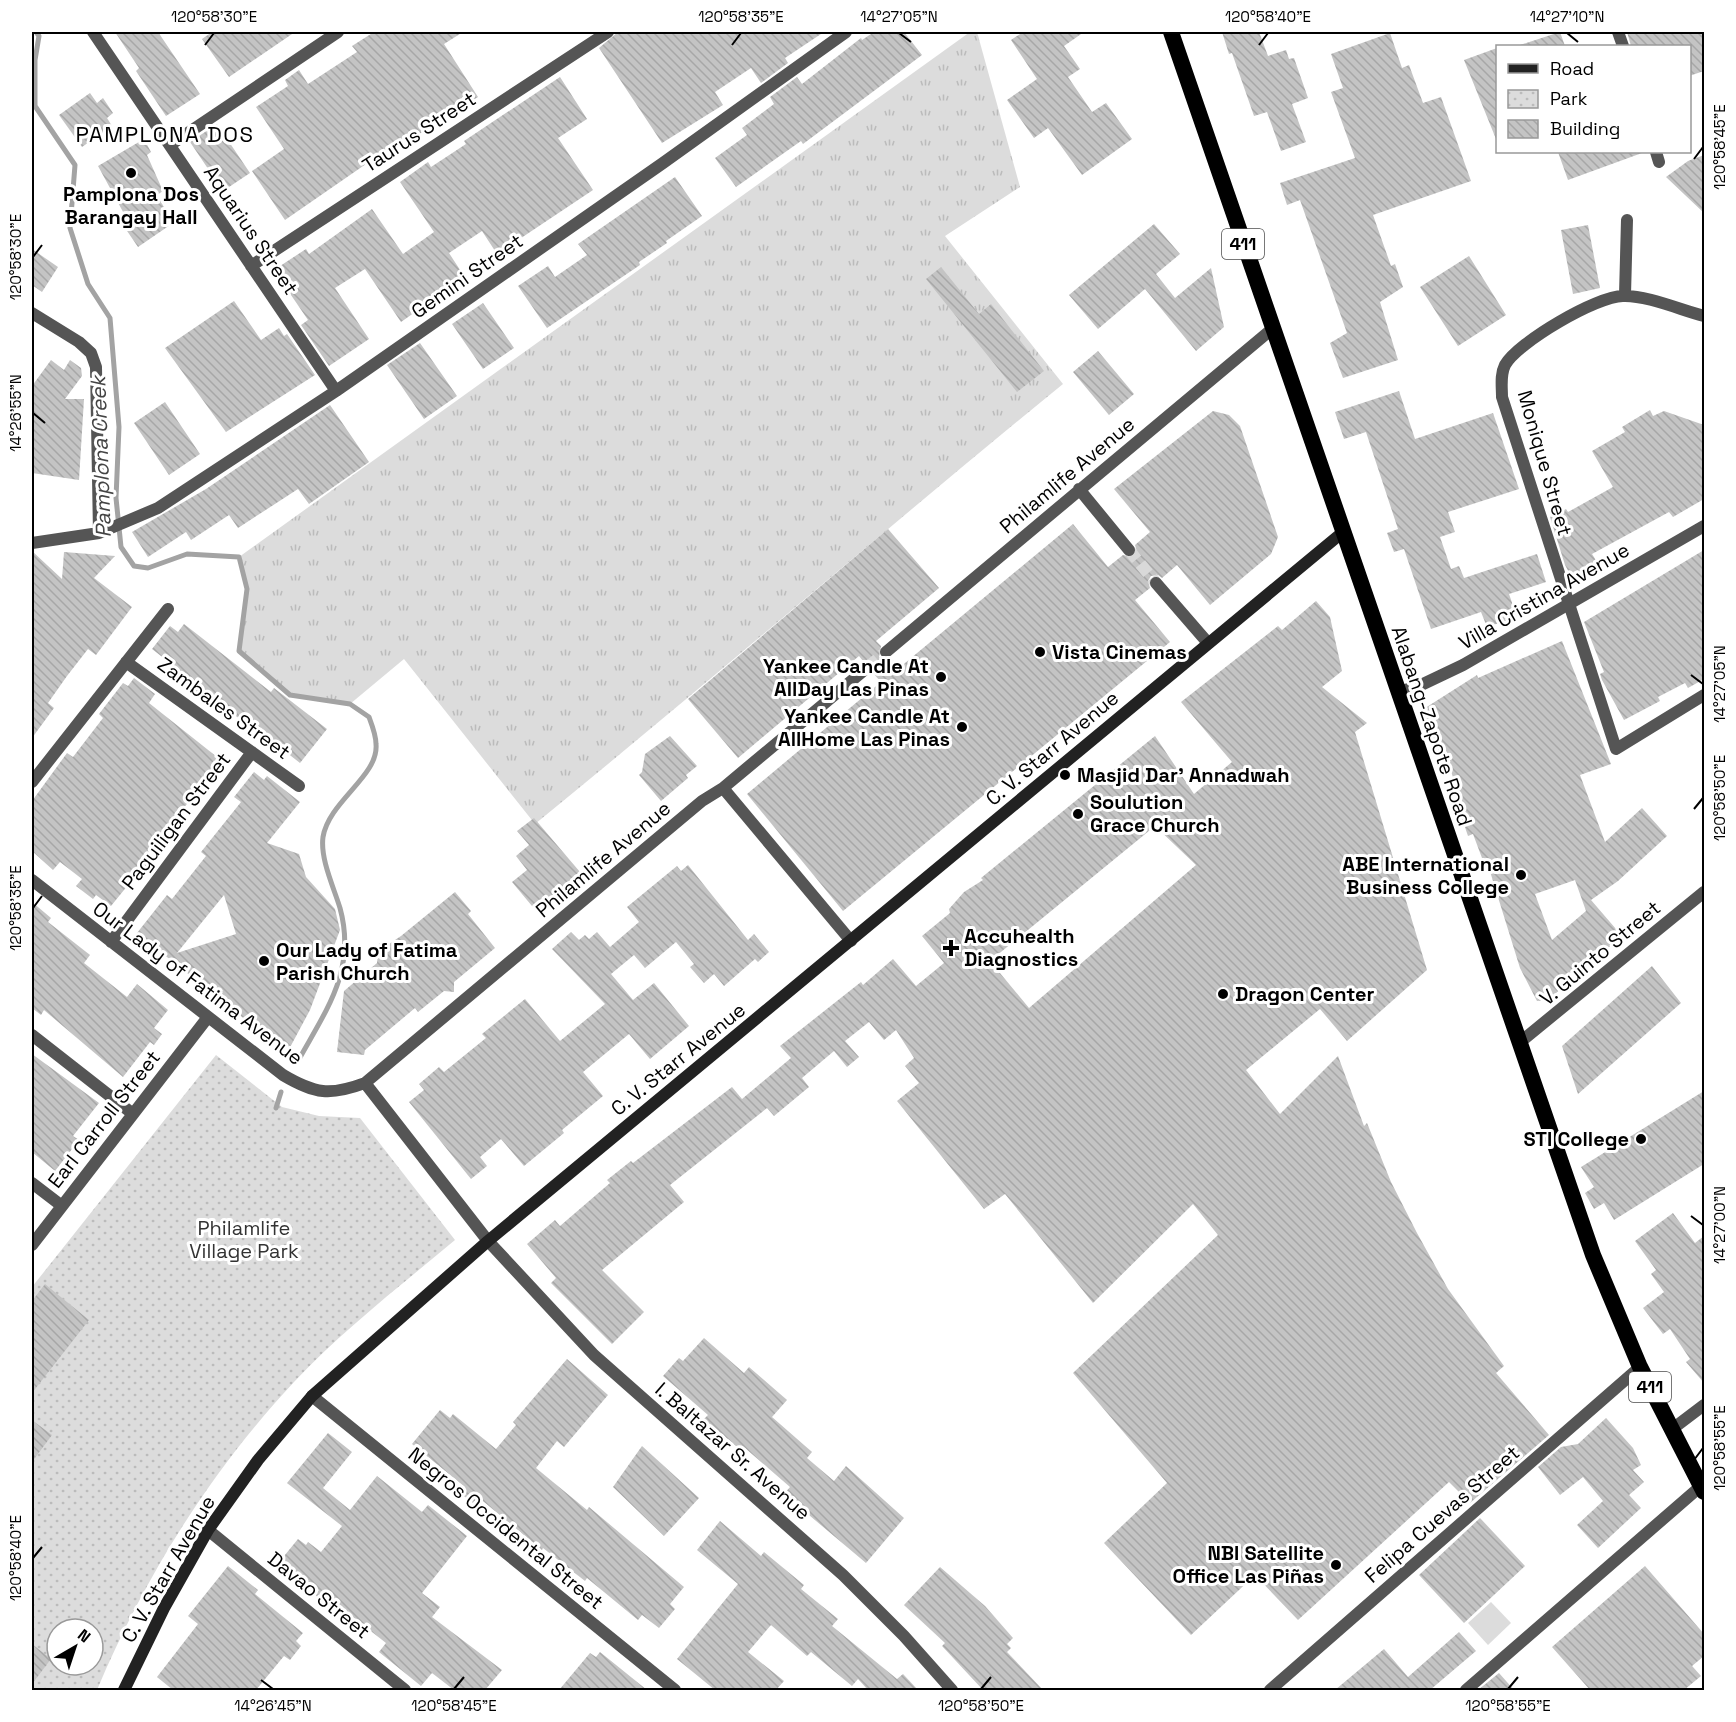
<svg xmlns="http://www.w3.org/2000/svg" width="1736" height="1722" viewBox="0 0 1736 1722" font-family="'Space Grotesk',sans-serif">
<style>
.grass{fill:url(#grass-tufts)}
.park{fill:url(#park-dots);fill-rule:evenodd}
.pitch{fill:#dcdcdc}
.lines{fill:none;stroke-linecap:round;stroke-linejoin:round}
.stream{stroke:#a3a3a3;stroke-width:5}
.building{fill:url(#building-back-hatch);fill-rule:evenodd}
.minor-tunnel{stroke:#d9d9d9;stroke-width:12;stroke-dasharray:12 6;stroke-linecap:butt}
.minor{stroke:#555;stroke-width:12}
.tertiary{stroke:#555;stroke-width:12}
.secondary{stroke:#222;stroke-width:12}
.trunk{stroke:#000;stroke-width:16}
.ticks{fill:none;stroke:#000;stroke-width:2}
.poi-dot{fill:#000;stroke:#fff;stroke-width:2}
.labels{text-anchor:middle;stroke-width:6;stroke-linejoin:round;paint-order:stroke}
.shield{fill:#fff;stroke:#4c4c4c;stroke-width:1.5}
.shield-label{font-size:18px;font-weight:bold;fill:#000}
.street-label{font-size:20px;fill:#000;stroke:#fff}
.poi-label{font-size:20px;font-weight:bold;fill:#000;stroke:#fff;text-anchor:start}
.park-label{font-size:20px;fill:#333;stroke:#fff}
.water-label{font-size:21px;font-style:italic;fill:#444;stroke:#fff}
.quarter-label{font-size:22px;letter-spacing:1.5px;fill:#000;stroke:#fff}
.neatline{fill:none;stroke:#000;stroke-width:2}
.ticks-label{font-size:15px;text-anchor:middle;fill:#000}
</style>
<defs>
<pattern id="grass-tufts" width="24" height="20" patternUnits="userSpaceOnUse" patternTransform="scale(1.5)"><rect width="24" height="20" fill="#dcdcdc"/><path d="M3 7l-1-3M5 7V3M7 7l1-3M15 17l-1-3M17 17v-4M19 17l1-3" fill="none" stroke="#bbb"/></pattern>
<pattern id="park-dots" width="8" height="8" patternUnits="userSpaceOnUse" patternTransform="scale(1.5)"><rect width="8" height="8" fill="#dcdcdc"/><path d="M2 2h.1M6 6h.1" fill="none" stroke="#bbb" stroke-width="1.8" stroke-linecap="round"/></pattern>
<pattern id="building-back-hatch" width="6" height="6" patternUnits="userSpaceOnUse" patternTransform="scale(1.5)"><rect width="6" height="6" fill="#c4c4c4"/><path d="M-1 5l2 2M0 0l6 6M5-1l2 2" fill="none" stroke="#a7a7a7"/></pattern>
</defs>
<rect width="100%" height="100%" fill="#fff"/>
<!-- grass -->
<path class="grass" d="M970 32H977L1020 187 945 236 1063 384C885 529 713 679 535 824L404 659 350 704 290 695 239 651 247 589 239 557Z"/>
<!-- park -->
<path class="park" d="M216 1055 282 1107 319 1116 360 1118 455 1240C400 1286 343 1330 294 1382 210 1472 145 1576 97 1690H32V1287ZM57 1629H93V1665H57Z"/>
<!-- pitch -->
<path class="pitch" d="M1491 1602 1511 1623 1488 1645 1468 1623Z"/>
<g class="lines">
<!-- stream -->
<path class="stream" d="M36 32 39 36 35 60V106L75 165 70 228 88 284 110 318 119 427 116 498 121 547 134 566 148 568 187 554 239 557 247 589 239 651 290 695 350 704 369 717C372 725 376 735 376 744 379 776 329 801 323 837 320 859 334 888 340 908 357 970 326 1010 298 1061
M276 1108 281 1092"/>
</g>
<!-- building -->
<path class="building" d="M115 32H158L200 94 166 116 136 71 139 68Z
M212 32H295L229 77 202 39Z
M374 32H463L444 44 478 97 381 158 379 155 285 220 252 171 284 149 256 107 288 86 285 80 299 70 308 84 357 52 352 46Z
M618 32H824L785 58 788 63 761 83 751 68 715 92 723 105 662 143 599 48Z
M874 32H904L922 55 803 144 801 141 736 187 715 158 747 135 742 128 774 104 770 97 797 77 802 84 861 38 862 40Z
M1023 32H1084L1064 46 1080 69 1068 77 1092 112 1106 103 1132 139 1082 175 1048 128 1034 138 1007 100 1037 79 1011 40Z
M1222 32H1259L1268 56 1286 50 1289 59 1294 58 1308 98 1292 104 1306 142 1281 151 1267 112 1254 116 1232 53 1229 54Z
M1560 32 1565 46H1521L1520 45Z
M1627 32H1702L1704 71 1689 76V46H1631Z
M1390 33 1402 68 1409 65 1423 103 1441 97 1471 181 1373 215 1391 266 1395 264 1403 287 1380 302 1398 360 1343 378 1330 343 1347 333 1300 200 1287 205 1280 183 1355 158 1331 92 1343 88 1331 54Z
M1497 48V139H1496L1464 60Z
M560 77 587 119 558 138 593 190 497 254 482 231 449 253 464 276 417 308 418 310 401 322 365 269 335 288 369 339 329 366 301 325 308 320 274 270 306 249 309 254 372 209 403 254 434 232 400 182 428 162 431 167 466 144 464 141Z
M90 93 97 103 103 98 113 113 107 118 112 126 82 147 59 115Z
M217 124 250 173 223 191 190 142Z
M144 139 151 152 147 155 163 191 157 195 173 223 138 247 123 225 128 221 98 166Z
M1558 152H1641L1642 153 1568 180Z
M1704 155V213L1666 177 1688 161Z
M675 177 702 216 666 241 667 243 639 262 640 265 547 328 518 286 548 266 555 277 587 255 578 244Z
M1154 224 1180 254 1156 274 1175 298 1211 268 1224 327 1196 351 1145 289 1098 329 1069 295Z
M1588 225 1600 288 1573 294 1561 230Z
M32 249 58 267 42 292 32 285Z
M1469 256 1506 315 1458 346 1420 287Z
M941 267 979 314 991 304 1044 371 1017 392 926 279Z
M234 301 261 340 279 328 284 336 287 334 315 375 226 432 165 348Z
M483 303 514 348 483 369 452 324Z
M420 343 457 396 424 419 387 365Z
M1098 351 1134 394 1109 415 1073 372Z
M51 360 64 370 70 360 81 368 82 376 65 399H84L79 480 32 473V386Z
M1399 391 1415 439 1493 413 1519 489 1448 512 1455 532 1440 537 1451 569 1459 566 1464 578 1537 554 1546 582 1509 594 1517 617 1487 627 1481 612 1431 629 1404 549 1394 552 1387 533 1398 529 1366 432 1344 439 1335 412Z
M165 402 200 454 169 475 134 423Z
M330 405 369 462 309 504 298 489 238 528 229 515 191 540 186 532 148 557 132 532 206 489Z
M1650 410 1653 416 1664 411 1704 425V499L1673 517 1669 512 1592 554 1599 565 1573 580 1565 565 1550 517 1566 509 1568 512 1613 487 1592 451 1625 432 1622 427Z
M1213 411 1229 415 1240 426 1278 537 1271 554 1210 605 1177 565 1162 578 1158 575 1151 576 1148 581 1150 588 1135 600 1170 642 843 911 747 794 881 682 873 673 875 662 870 659 863 661 859 656 738 758 688 699 888 529 939 588 876 641 881 646 879 657 884 660 891 658 899 668 1073 524 1108 567 1123 555 1134 557 1137 552 1135 545 1150 532 1114 489Z
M1704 550V679L1688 688 1685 683 1658 697 1660 701 1624 720 1602 680 1600 674 1604 672 1584 622Z
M32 551 62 579 64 552 115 556 94 578 132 607 96 655 88 649 67 676 48 703 54 708 32 738Z
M1316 601 1330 617 1342 671 1322 687 1367 723 1355 732 1427 970 1347 1041 1320 1009 1246 1070 1280 1114 1338 1056 1364 1126 1367 1123 1391 1182 1417 1233 1448 1289 1504 1366 1496 1373 1549 1435 1470 1503 1449 1482 1298 1620 1255 1575 1191 1635 1104 1543 1167 1483 1073 1373 1218 1235 1193 1204 1093 1303 1005 1194 984 1209 897 1101 919 1083 905 1066 914 1058 896 1030 884 1040 869 1022 845 1041 859 1057 847 1067 834 1051 802 1078 809 1087 774 1116 767 1108 670 1185 684 1202 602 1270 644 1312 612 1344 551 1283 556 1278 527 1244 555 1220 560 1226 610 1183 607 1180 631 1161 633 1163 732 1087 742 1099 791 1058 780 1046 861 982 863 985 893 959 916 986 944 963 922 936 950 913 949 909 964 892 983 880 981 878 1155 736 1194 794 1232 762 1181 702 1278 626 1282 630ZM1155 826 1196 865 1029 1008 990 961Z
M184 624 271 692 274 688 327 729 300 763 245 720 244 722 229 711 226 715 193 689 197 684 152 649 170 626 178 632Z
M1562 641 1611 764 1580 775 1605 842 1642 808 1667 836 1618 881 1591 900 1622 936 1548 1000 1537 1001 1520 968 1488 865 1485 866 1473 834 1468 836 1456 801 1460 799 1448 762 1444 763 1422 710 1477 675 1478 678ZM1575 880 1586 911 1552 940 1535 894Z
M134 678 155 694 149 703 222 761 164 832 171 837 145 872 141 869 111 906 96 895 93 899 76 886 82 879 60 862 53 870 32 851V801L67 753 73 757 103 718 99 714 123 683 128 686Z
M670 736 697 766 686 775 688 778 661 801 639 775 642 772 645 754Z
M254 772 264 780 267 776 300 802 267 843 299 854 306 877 335 909 340 930 310 1010 287 1053 137 933 167 895 172 899 206 856 201 852 241 802 234 797ZM224 895 236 934 177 953Z
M534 818 580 872 548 899 550 902 537 912 512 882 527 870 516 856 529 845 517 831Z
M688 865 748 940 754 934 769 952 758 962 755 959 724 986 714 974 704 983 690 967 694 964 676 942 645 968 634 955 611 974 633 1000 654 983 689 1026 650 1059 629 1034 583 1072 603 1096 562 1130 564 1133 524 1166 501 1139 480 1157 487 1166 471 1179 409 1102 424 1090 419 1084 439 1067 444 1072 486 1038 482 1034 525 999 560 1041 605 1004 552 949 571 932 579 940 585 935 589 939 597 932 610 947 639 922 627 907 677 866 681 871Z
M455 892 471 911 468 914 495 948 454 982V992L444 991 418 1012 415 1008 365 1050 364 1055 337 1052 344 991 377 963 379 943 389 944 401 936Z
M32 902 51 918 48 922 90 955 84 963 127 997 137 984 168 1010 154 1028 162 1034 154 1045 150 1042 123 1077 44 1010 41 1015 32 1008Z
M1652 966 1681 1003 1578 1094 1562 1046Z
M32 1054 99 1103 73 1136 79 1140 55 1171 32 1152Z
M1704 1091V1164L1614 1220 1604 1203 1594 1209 1585 1193 1594 1187 1581 1167Z
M1673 1213 1695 1243 1704 1236V1383L1686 1362 1690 1359 1670 1329 1663 1334 1643 1308 1664 1292 1651 1274 1656 1270 1635 1241Z
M45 1284 89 1320 32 1393V1301Z
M704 1338 744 1373 749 1367 787 1400 772 1417 812 1452 807 1458 834 1481 846 1466 904 1518 866 1563 784 1494 790 1487 745 1448 742 1451 704 1419 708 1415 663 1376 679 1358 683 1361Z
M567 1359 608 1395 564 1447 557 1441 536 1468 587 1510 589 1507 684 1587 670 1604 675 1609 659 1628 642 1615 638 1620 587 1578 585 1581 543 1548 542 1550 478 1497 473 1503 460 1493 465 1487 412 1444 440 1410 450 1418 453 1414 496 1449 516 1425 513 1422Z
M1606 1418 1633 1448 1641 1465 1633 1470 1644 1482 1629 1495 1641 1508 1598 1548 1577 1525 1603 1501 1583 1477 1560 1495 1538 1467 1561 1447 1578 1444Z
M32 1420 52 1435 32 1462Z
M328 1433 352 1452 323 1488 350 1510 377 1476 422 1512 428 1505 467 1536 422 1593 440 1607 432 1617 502 1670 485 1690H454L432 1673 421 1686 379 1652 386 1643 339 1606 336 1611 315 1595 319 1590 280 1561 298 1539 306 1545 308 1542 321 1552 342 1526 287 1483Z
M642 1446 699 1498 664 1536 613 1487Z
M1480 1518 1525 1566 1464 1623 1419 1575Z
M720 1521 761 1556 764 1552 804 1585 801 1589 838 1619 832 1626 897 1679 903 1674 918 1690H868L858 1679 852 1686 811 1652 807 1656 771 1625 748 1652 784 1681 776 1690H715L677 1659 738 1584 697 1550Z
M228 1566 258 1590 255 1594 303 1633 296 1641 301 1646 290 1660 284 1656 256 1690H173L157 1677 198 1624 188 1616Z
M1645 1566 1704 1634V1656L1692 1666 1701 1676 1684 1690H1590L1552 1647Z
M940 1567 985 1606 1013 1638 1007 1644 1011 1648 1007 1652 1043 1690H983L942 1646 945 1643 904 1605Z
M1459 1632 1476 1651 1430 1690H1335L1384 1649 1408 1677Z
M32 1644 51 1659 32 1684Z
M600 1652 647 1690H559L590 1653 596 1657Z
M1499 1673 1514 1690H1478Z"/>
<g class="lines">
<!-- minor-tunnel -->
<path class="minor-tunnel" d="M1129 550 1156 583
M868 667 886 652"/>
<!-- minor -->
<path class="minor" d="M93 32 336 391
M1618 32 1623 46
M170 145 338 32
M1656 152 1659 162
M251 266 608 32
M1625 295 1627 220
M32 313 79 342 91 353 96 367 99 533
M1704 316C1681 310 1646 295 1623 296 1597 296 1518 342 1505 365 1500 375 1502 386 1502 397L1616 749 1704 695
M1079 489 1129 550
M32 543 99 533 158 508 336 391 663 163 846 32
M1156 583 1208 643
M886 652 1272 329
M126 662 299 786
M32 782 168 609
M723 788 851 941
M32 880 283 1075C315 1094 330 1096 365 1083L702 801 723 788 868 667
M111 942 252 752
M32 1035 133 1114
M1519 1043 1704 892
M365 1083 488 1241 594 1355 843 1575 904 1636 952 1690
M32 1183 62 1206
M32 1245 208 1017
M312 1396 675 1690
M1671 1430 1704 1405
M208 1530 405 1690
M1270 1690 1640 1367
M1466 1690 1701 1486"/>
<!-- tertiary -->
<path class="tertiary" d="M1399 692 1421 685 1463 665 1704 526"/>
<!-- secondary -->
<path class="secondary" d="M124 1690 164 1608 208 1530 258 1460 312 1396 488 1241 1343 532"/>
<!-- trunk -->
<path class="trunk" d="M1171 32 1593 1255 1640 1367 1704 1492"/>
</g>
<!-- ticks -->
<path class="ticks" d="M899 33 911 42M1567 33 1578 42M205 45 214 33M732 45 741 33M1259 45 1268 33M1694 159 1703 147M33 257 42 245M33 413 45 423M1691 675 1703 684M1694 809 1703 798M33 908 42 896M1691 1216 1703 1225M1694 1460 1703 1448M33 1558 42 1547M261 1680 273 1689M454 1689 464 1677M981 1689 991 1677M1508 1689 1518 1677"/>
<!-- markers -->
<g class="poi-dot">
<circle cx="131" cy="173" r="6"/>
<circle cx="1040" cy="652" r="6"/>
<circle cx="941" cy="677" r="6"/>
<circle cx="962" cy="727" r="6"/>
<circle cx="1065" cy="775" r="6"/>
<circle cx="1078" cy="814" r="6"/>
<circle cx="1521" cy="875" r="6"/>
<path d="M948 939h6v6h6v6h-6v6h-6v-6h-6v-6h6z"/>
<circle cx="264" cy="961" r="6"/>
<circle cx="1223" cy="994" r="6"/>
<circle cx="1641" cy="1139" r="6"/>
<circle cx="1336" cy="1565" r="6"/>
</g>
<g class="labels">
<!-- shield labels -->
<g class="shield">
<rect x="1222" y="229" width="42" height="30" rx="4.5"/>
<rect x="1629" y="1372" width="42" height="30" rx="4.5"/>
</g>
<g class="shield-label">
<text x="1243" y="250">411</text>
<text x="1650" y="1393">411</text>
</g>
<!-- street labels -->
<g class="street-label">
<text transform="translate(419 132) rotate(-33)" y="7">Taurus Street</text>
<text transform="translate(251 230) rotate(56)" y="7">Aquarius Street</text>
<text transform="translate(467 276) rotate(-35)" y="7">Gemini Street</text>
<text transform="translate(1545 463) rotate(74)" y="7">Monique Street</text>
<text transform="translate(1067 475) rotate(-40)" y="7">Philamlife Avenue</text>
<text transform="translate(1544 596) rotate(-30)" y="7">Villa Cristina Avenue</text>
<text transform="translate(224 708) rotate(36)" y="7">Zambales Street</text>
<text transform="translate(1432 726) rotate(71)" y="7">Alabang-Zapote Road</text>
<text transform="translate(1052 748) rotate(-40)" y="7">C. V. Starr Avenue</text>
<text transform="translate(176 821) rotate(-53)" y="7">Paguiligan Street</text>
<text transform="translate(603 859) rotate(-40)" y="7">Philamlife Avenue</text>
<text transform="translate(1600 953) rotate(-40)" y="7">V. Guinto Street</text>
<text transform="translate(198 983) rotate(37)" y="7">Our Lady of Fatima Avenue</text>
<text transform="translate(678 1059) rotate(-39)" y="7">C. V. Starr Avenue</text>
<text transform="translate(104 1119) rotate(-52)" y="7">Earl Carroll Street</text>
<text transform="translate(733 1451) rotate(41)" y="7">I. Baltazar Sr. Avenue</text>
<text transform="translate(1442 1514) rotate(-41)" y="7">Felipa Cuevas Street</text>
<text transform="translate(506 1528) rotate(39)" y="7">Negros Occidental Street</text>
<text transform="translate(168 1569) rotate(-60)" y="7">C. V. Starr Avenue</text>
<text transform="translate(319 1595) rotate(39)" y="7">Davao Street</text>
</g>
<!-- poi labels -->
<g class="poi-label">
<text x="131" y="201" text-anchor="middle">Pamplona Dos<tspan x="131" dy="23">Barangay Hall</tspan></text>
<text x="1052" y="659">Vista Cinemas</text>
<text x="929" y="673" text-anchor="end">Yankee Candle At<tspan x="929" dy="23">AllDay Las Pinas</tspan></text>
<text x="950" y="723" text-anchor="end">Yankee Candle At<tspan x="950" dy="23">AllHome Las Pinas</tspan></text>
<text x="1077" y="782">Masjid Dar' Annadwah</text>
<text x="1090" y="809">Soulution<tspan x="1090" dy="23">Grace Church</tspan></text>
<text x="1509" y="871" text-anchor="end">ABE International<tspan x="1509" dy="23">Business College</tspan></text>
<text x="964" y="943">Accuhealth<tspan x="964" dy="23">Diagnostics</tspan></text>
<text x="276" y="957">Our Lady of Fatima<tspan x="276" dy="23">Parish Church</tspan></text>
<text x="1235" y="1001">Dragon Center</text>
<text x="1629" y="1146" text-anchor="end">STI College</text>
<text x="1324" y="1560" text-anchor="end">NBI Satellite<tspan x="1324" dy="23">Office Las Piñas</tspan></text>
</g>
<!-- park labels -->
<g class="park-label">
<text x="244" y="1235">Philamlife<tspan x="244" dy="23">Village Park</tspan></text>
</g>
<!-- water labels -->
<g class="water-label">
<text transform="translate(101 457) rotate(-92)" y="7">Pamplona Creek</text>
</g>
<!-- quarter labels -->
<g class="quarter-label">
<text x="165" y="142">PAMPLONA DOS</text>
</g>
</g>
<!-- border -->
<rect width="1736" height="1722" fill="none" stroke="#ffffff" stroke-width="66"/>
<!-- legend -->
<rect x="1496" y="45" width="195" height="108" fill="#ffffff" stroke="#999999" stroke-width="1.5"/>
<rect x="1508" y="64" width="30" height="9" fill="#222222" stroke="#999999" stroke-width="1.5"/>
<text x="1550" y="75" font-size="18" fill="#000000">Road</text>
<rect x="1508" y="90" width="30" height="18" fill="url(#park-dots)" stroke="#999999" stroke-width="1.5"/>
<text x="1550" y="105" font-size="18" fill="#000000">Park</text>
<rect x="1508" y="120" width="30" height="18" fill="url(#building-back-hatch)" stroke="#999999" stroke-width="1.5"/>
<text x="1550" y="135" font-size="18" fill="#000000">Building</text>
<!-- north arrow -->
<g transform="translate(75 1647) rotate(39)"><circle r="28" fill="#ffffff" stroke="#999999" stroke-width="1.5"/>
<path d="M0-4.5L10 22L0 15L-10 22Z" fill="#000000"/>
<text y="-9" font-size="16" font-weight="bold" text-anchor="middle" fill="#000000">N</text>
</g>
<rect x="33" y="33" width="1670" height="1656" class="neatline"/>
<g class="ticks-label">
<text x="214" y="22">120°58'30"E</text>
<text x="741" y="22">120°58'35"E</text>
<text x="899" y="22">14°27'05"N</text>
<text x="1268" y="22">120°58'40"E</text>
<text x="1567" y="22">14°27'10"N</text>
<text transform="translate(1720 147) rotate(-90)" y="5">120°58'45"E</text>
<text transform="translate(16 257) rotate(-90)" y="5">120°58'30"E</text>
<text transform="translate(16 413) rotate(-90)" y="5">14°26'55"N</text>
<text transform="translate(1720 684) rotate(-90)" y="5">14°27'05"N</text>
<text transform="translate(1720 798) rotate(-90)" y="5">120°58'50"E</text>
<text transform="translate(16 908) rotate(-90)" y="5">120°58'35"E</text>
<text transform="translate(1720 1225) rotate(-90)" y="5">14°27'00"N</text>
<text transform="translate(1720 1448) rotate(-90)" y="5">120°58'55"E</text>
<text transform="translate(16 1558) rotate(-90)" y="5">120°58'40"E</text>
<text x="273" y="1711">14°26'45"N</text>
<text x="454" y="1711">120°58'45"E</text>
<text x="981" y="1711">120°58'50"E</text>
<text x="1508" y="1711">120°58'55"E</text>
</g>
</svg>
